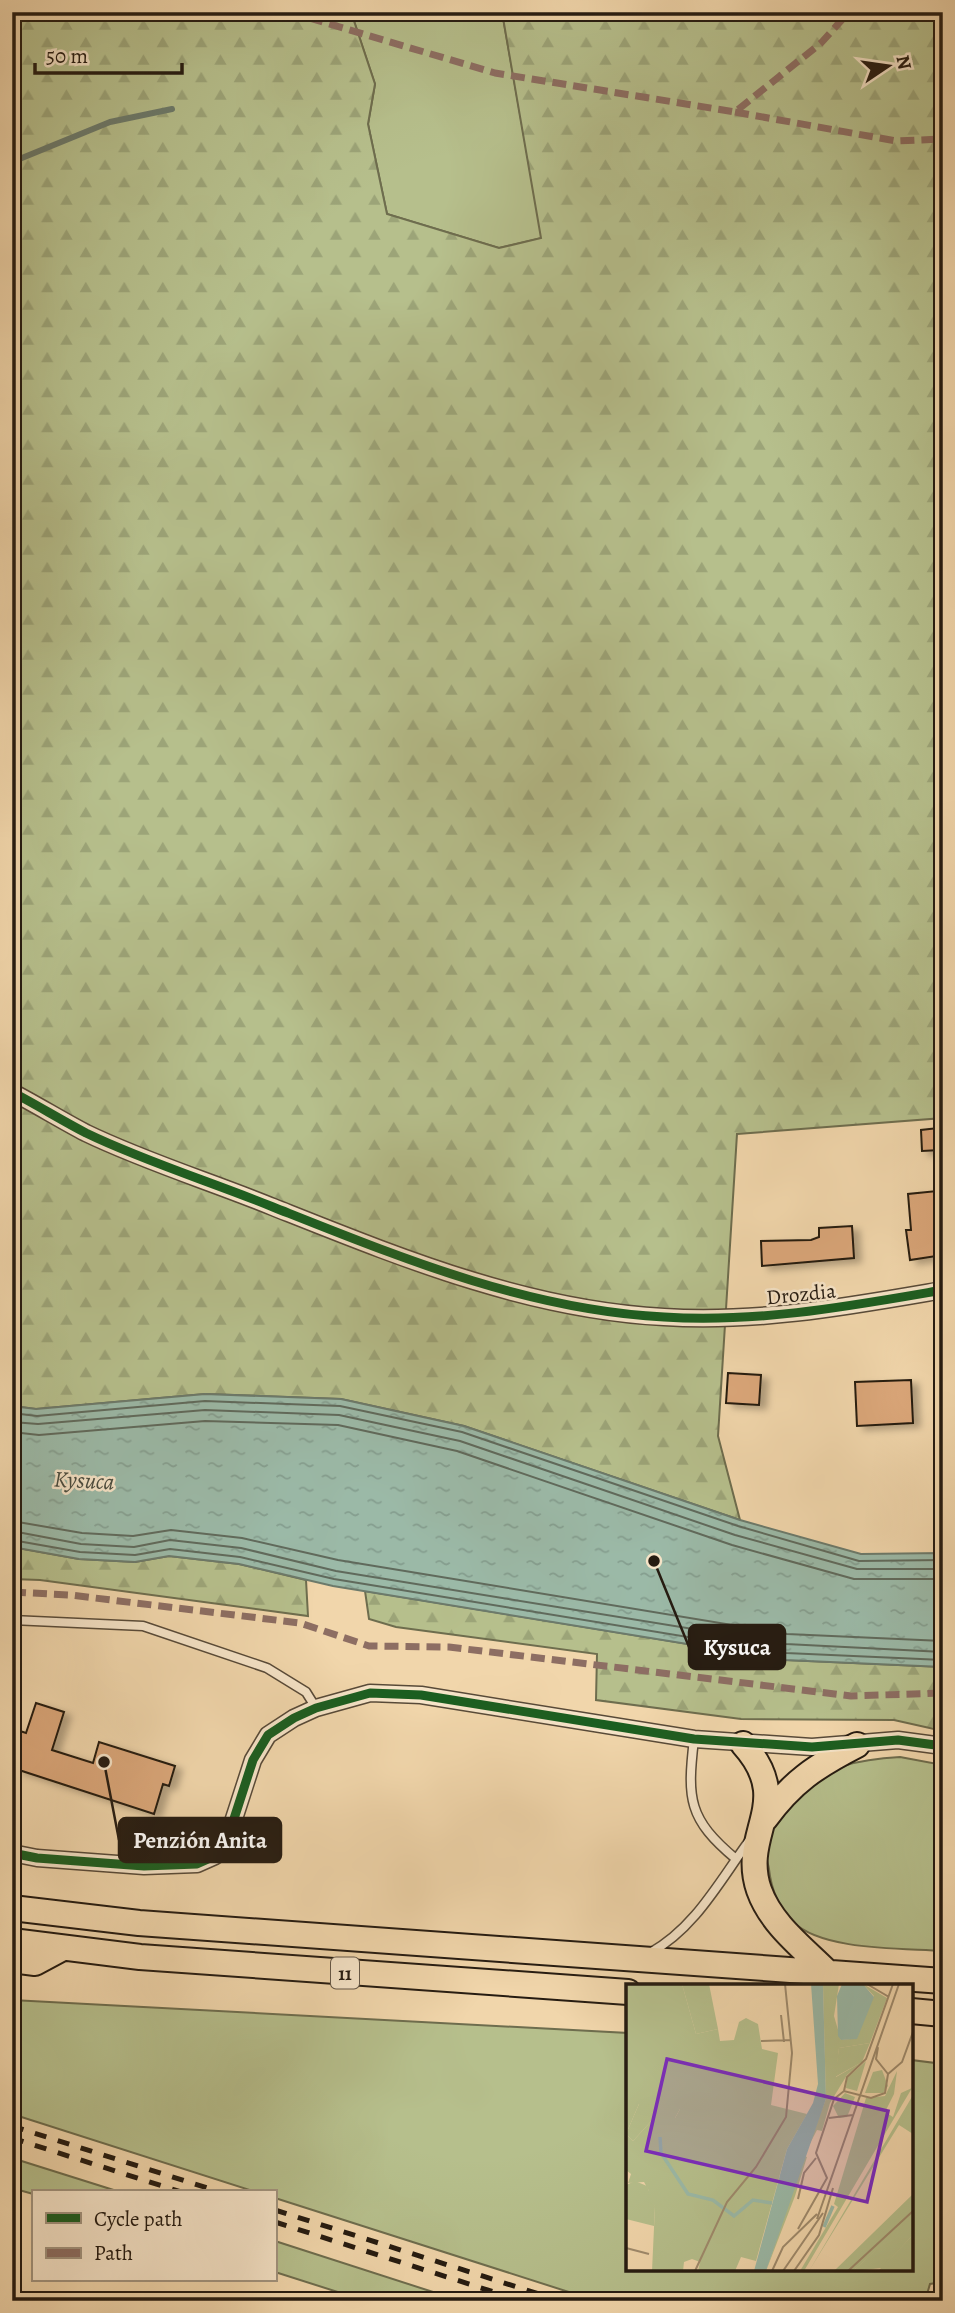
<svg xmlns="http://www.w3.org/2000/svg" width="955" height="2313" viewBox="0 0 955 2313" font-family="Alegreya,serif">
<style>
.grass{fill:#b6bf8c;stroke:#6e6d4e;stroke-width:2}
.forest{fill:url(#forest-firs);stroke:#6e6d4e;stroke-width:2}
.water{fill:url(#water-ripples);stroke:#6c7a6b;stroke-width:2}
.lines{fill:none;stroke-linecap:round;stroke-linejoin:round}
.shore{stroke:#606a5c;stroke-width:2}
.stream{stroke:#6c7a6b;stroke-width:6}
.building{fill:#daa679;stroke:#251b11;stroke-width:2;filter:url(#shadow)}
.lane-casing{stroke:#584a38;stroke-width:11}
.street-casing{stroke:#584a38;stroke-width:19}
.primary-casing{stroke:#251b11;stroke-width:28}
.lane{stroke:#f6e4c8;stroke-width:8}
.street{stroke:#f6e4c8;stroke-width:16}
.primary{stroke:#f1d6ab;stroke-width:24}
.rail{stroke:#251b11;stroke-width:5;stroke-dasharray:12 12;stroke-linecap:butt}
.quiet{stroke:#8d6e63;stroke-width:7;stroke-dasharray:14 7;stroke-linecap:butt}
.cycleway-casing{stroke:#f6e4c8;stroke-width:13}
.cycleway{stroke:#1b5e20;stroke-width:9}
.labels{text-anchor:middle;stroke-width:5;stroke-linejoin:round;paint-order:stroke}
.shield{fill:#f6e4c8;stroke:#645748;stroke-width:2}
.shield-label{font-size:19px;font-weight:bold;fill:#251b11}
.street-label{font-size:21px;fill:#251b11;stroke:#f6e4c8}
.water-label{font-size:23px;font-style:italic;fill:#484a3e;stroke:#f6e4c8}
.inset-river{fill:none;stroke:#9bb9a7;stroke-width:3.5}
.inset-road{fill:none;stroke:#9f8b6d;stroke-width:2}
.view{fill:#7b2cbf;fill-opacity:0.15;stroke:#7b2cbf;stroke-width:3.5}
.inset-edge{fill:none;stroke:#251b11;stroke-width:3.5}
.leader{fill:none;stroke:#251b11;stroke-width:2.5}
.callout-dot{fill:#251b11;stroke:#f6e4c8;stroke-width:2.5}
.callout{fill:#251b11;stroke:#251b11;stroke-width:2.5}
.callout-label{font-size:23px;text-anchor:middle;font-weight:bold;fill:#fff}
</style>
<defs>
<pattern id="forest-firs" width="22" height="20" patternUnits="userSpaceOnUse" patternTransform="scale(1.75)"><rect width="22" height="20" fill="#b6bf8c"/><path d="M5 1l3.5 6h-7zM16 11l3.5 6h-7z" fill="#9ca478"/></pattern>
<pattern id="water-ripples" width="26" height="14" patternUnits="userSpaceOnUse" patternTransform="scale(1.75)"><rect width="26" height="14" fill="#9bb9a7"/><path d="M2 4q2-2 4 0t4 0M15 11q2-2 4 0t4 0" fill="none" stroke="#859e8f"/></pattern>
<filter id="shadow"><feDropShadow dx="7" dy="4" stdDeviation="3.5" flood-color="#0004"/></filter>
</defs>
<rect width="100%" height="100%" fill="#f1d6ab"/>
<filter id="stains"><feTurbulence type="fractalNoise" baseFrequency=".00286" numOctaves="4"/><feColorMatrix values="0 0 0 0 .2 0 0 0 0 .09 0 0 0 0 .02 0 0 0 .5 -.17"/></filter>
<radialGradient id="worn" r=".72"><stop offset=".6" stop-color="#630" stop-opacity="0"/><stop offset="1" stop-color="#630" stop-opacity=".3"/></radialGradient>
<!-- grass -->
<path class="grass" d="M351 12H502L542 238 499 248 387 214 368 124 375 84Z
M900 1757 943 1765V1951C903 1948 823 1951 793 1922 779 1909 771 1888 769 1869 768 1863 765 1855 765 1848 766 1817 815 1775 843 1766 862 1760 881 1758 900 1757Z
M12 2000 628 2033V2269H911V2060L943 2064V2282L930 2284 925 2301H597L275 2198V2192H256L12 2114Z
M12 2158 120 2192 33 2194 12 2188Z
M275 2241 461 2301H366L275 2272Z"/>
<!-- forest -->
<path class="forest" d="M12 12H351L375 84 368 124 387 214 499 248 541 238 502 12H943V1118L737 1134 718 1436 740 1520 464 1426 341 1399 205 1394 36 1409 12 1406Z
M12 1547 79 1559 135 1562 169 1556 239 1564 306 1580 308 1616 40 1580 12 1579Z
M365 1591 785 1660 943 1667V1731L894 1720 741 1719 596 1700 597 1654 396 1627 369 1619Z"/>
<!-- water -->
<path class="water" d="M205 1394 341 1399 464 1426 740 1520 861 1554 943 1553V1667L785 1660 333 1586 239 1564 169 1556 135 1562 79 1559 12 1547V1406L36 1409Z"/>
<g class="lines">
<!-- shore -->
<path class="shore" d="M12 1413 37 1416 205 1401 340 1406 462 1432 738 1526 859 1561 943 1560
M12 1422 38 1424 205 1410 339 1415 460 1441 735 1535 857 1569H943
M12 1432 39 1435 205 1421 338 1425 457 1451 732 1545 854 1579H943
M12 1521 82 1533 133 1536 171 1530 242 1538 338 1560 787 1634 943 1641
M12 1531 81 1544 134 1547 170 1540 241 1548 336 1571 786 1644 943 1652
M12 1540 80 1552 135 1555 170 1549 240 1557 334 1579 786 1653 943 1660"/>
<!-- stream -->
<path class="stream" d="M12 164 17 160 110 122 172 109"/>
</g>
<!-- building -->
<path class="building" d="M938 1128 940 1150 922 1151 921 1130Z
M937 1191 943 1227V1255L910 1260 906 1230H911L908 1194Z
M852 1226 854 1258 762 1266 761 1241 811 1240 819 1237V1228Z
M728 1373 761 1375 759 1405 726 1403Z
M911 1380 913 1423 857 1426 855 1382Z
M36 1703 64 1712 52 1750 93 1763 99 1742 175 1766 169 1786 163 1784 154 1814 16 1769 19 1760 12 1758V1746L17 1730 26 1733Z"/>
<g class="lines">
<!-- lane casing -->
<g class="lane-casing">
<path id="lane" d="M12 1620 143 1626 267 1668 306 1692 316 1708
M694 1739C687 1799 688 1819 736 1859
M650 1953C695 1928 719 1882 749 1841"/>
</g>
<!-- street casing -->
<g class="street-casing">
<path id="street" d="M12 1092C37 1105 61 1120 86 1133 146 1162 212 1182 273 1207 399 1257 527 1310 664 1317 759 1323 850 1306 943 1290
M12 1853 37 1858 144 1866 197 1864 215 1856 231 1828 253 1760 268 1735 294 1718 316 1708 370 1693 421 1695 694 1739 812 1747 898 1740 943 1746"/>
</g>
<!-- primary casing -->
<g class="primary-casing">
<path id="primary" d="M743 1744C796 1803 739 1832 759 1890 771 1924 802 1947 827 1972
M765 1819C792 1782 816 1766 857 1745
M12 1908 139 1923 943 1981
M12 1941 140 1957 628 1992
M12 1960 35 1963 63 1948
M911 2011 943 2014"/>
</g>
<!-- lane -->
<use href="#lane" class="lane"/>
<!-- street -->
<use href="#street" class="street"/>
<!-- primary -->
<use href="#primary" class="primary"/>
<!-- rail -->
<path class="rail" d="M12 2126 220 2192
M12 2138 181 2192
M275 2210 561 2301
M275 2222 522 2301"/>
<!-- quiet -->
<path class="quiet" d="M289 12 495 73 735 112 821 43 849 12
M735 112 896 141 943 139
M12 1592 70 1595 300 1623 369 1646 449 1647 851 1696 943 1693"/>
<!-- cycleway casing -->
<g class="cycleway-casing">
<path id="cycleway" d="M12 1092C37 1105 61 1120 86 1133 146 1162 212 1182 273 1207 399 1257 527 1310 664 1317 759 1323 850 1306 943 1290
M12 1853 37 1858 144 1866 197 1864 215 1856 231 1828 253 1760 268 1735 294 1718 316 1708 370 1693 421 1695 694 1739 812 1747 898 1740 943 1746"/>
</g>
<!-- cycleway -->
<use href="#cycleway" class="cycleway"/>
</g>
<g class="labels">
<!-- shield labels -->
<rect class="shield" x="331" y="1957.5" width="28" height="31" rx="5"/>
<g class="shield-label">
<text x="345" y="1980">11</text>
</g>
<!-- street labels -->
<g class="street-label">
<text transform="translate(801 1294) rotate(-6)" y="7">Drozdia</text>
</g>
<!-- water labels -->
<g class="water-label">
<text transform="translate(84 1480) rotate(3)" y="8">Kysuca</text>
</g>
</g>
<!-- overview -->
<g transform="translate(626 1984)">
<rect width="287" height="287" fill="#f1d6ab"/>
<path d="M244 59 236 78 209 93 213 64ZM240 77 231 107 220 104 221 94ZM256 86 262 102 257 109H239L247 88ZM271 87 268 110 259 128 267 133 275 109 286 104 178 287H174L212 223 208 220 240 114 259 112ZM219 109 229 113 221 133 213 134 207 122ZM287 111V150L273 141 183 287ZM13 120H54V125L49 134H28L7 157 0 150ZM9 197 21 202 29 222 28 242 0 235V201ZM287 232V251L256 284 227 287Z" fill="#b6bf8c"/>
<path d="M0 0H56L70 50 92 45 94 57 108 56 113 38 120 34 132 40 136 65 152 69 145 121 181 130 161 165 130 277 115 273 109 287H72L74 278 66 275 58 278 57 287H26L29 222 21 217 23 207 18 198 2 199 5 190 0 186ZM13 120 54 121V125L49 134H28L7 157 0 150ZM197 0H213L208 32 215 56 224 55 248 12 237 0 261 14 244 59 213 64 210 93 236 78 221 91 204 119 196 147 191 146 180 167 200 115ZM178 172 181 173 169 212 140 287ZM287 210V232L282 238 227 287H208ZM287 251V287H252L256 283Z" fill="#b6bf8c" fill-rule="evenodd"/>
<path d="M83 0 92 45 70 50 56 0Z" fill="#b6bf8c"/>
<path d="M185 0H197L200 115 140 287H128L161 165 187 119 192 100ZM216 0H237L248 13 231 55 215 56 212 52 211 12Z" fill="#9bb9a7"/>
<path class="inset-river" d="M34 153 35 169 62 210 87 216 108 232 127 216 146 219M198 243 207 222"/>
<path class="inset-road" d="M241 0 263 13M155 31 158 58M135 57 165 56M252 63 250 75 262 90M218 107 221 93 240 75 267 0M203 134 227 131M172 215 178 189 190 174M191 235 273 0M172 245 201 194 190 169 208 115 218 107 245 114 259 109 262 90 276 78 287 48M0 264 23 270M69 287 101 218 130 183 160 133 166 69 159 0M146 287 157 263 191 230M157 287 197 229M168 287 193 251 207 204M222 287 287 227"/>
<path class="view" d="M41 75 262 127 241 218 20 167Z"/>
<rect width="287" height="287" class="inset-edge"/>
</g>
<!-- callouts -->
<path class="leader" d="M654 1561L689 1647M104 1762L119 1840"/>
<g class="callout-dot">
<circle cx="654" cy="1561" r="7"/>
<circle cx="104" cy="1762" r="7"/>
</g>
<g class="callout">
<rect x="689" y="1625" width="96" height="44" rx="7"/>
<rect x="119" y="1818" width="162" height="44" rx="7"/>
</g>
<g class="callout-label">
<text x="737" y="1655">Kysuca</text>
<text x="200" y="1848">Penzión Anita</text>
</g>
<!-- margin -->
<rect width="955" height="2313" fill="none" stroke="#f1d6ab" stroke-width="42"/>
<rect x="14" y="14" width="927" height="2285" fill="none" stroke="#251b11" stroke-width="3.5"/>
<rect x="21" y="21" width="913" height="2271" fill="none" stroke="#251b11" stroke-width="2"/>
<!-- legend -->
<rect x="32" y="2190" width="245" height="91" fill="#f6e4c8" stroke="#a2947f" stroke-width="2"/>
<rect x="46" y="2213" width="35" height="10" fill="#1b5e20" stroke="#a2947f" stroke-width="2"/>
<text x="94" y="2226" font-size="21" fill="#251b11">Cycle path</text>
<rect x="46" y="2248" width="35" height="10" fill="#8d6e63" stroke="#a2947f" stroke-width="2"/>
<text x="94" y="2260" font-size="21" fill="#251b11">Path</text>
<!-- north arrow -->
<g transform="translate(888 66) rotate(77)" stroke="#f6e4c8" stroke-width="5" paint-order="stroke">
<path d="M0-5L12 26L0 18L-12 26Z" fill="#251b11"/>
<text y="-10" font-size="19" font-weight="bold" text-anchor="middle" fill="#251b11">N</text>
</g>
<!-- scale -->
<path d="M35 63v10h147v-10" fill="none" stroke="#251b11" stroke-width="3.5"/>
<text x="46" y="63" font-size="21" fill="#251b11" stroke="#f6e4c8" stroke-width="5" paint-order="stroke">50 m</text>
<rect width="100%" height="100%" filter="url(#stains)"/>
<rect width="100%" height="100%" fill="url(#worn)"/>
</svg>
